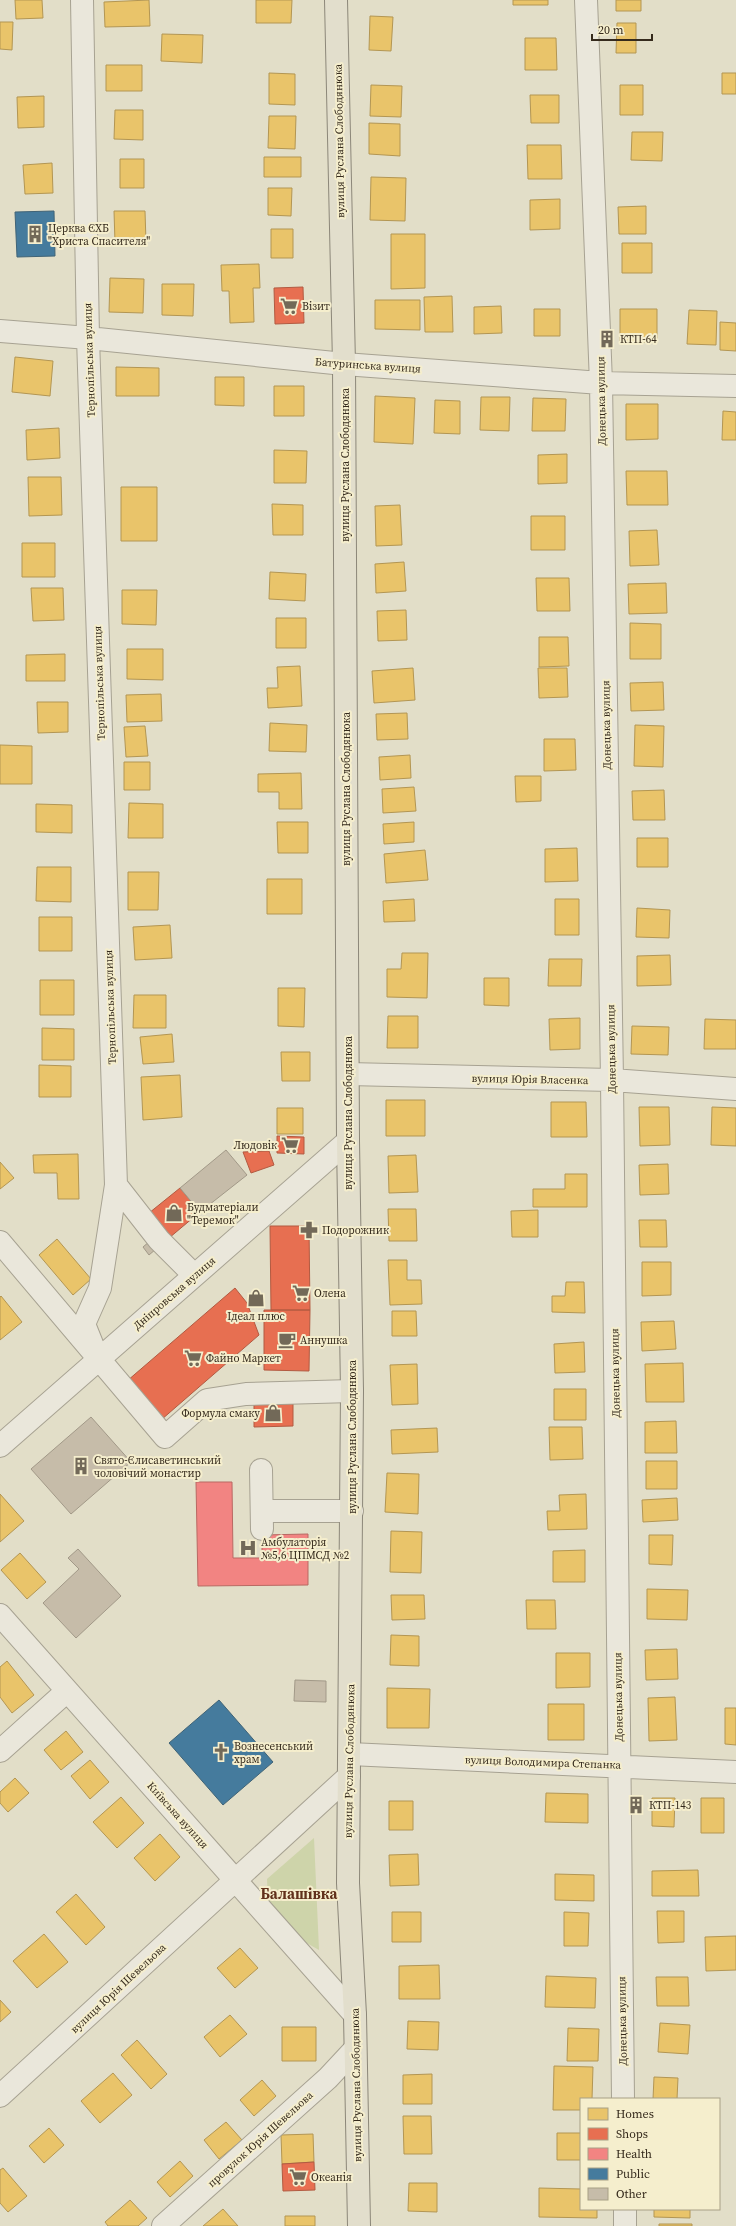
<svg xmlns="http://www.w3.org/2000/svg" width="736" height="2226" viewBox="0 0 736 2226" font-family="'Source Serif 4',serif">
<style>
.green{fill:#ced4aa}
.homes{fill:#e9c46a;stroke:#b39653}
.shops{fill:#e76f51;stroke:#b25a41}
.health{fill:#f28482;stroke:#b96963}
.public{fill:#457b9d;stroke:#406376}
.building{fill:#c6bca9;stroke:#a29988}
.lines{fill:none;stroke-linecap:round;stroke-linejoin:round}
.minor-casing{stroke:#a7a292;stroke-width:24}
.major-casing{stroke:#8c8779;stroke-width:24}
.minor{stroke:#eae7db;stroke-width:22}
.major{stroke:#e2decc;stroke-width:22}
.labels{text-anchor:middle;stroke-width:4;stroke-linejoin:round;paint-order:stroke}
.street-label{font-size:11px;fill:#352a1c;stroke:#f5eecd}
.poi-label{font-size:11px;fill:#352a1c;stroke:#f5eecd;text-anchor:start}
.district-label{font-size:15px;font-weight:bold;fill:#61311b;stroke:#f5eecd}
</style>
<rect width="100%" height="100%" fill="#e2dec8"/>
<!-- green -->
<path class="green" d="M314 1838 319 1950 305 1942 268 1900 267 1879Z"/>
<!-- homes -->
<path class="homes" d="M15 0H42L43 18 16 19Z
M149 0 150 26 105 27 104 2Z
M256 0H292L291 23H256Z
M513 0H548V5H513Z
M616 0H641V11H616Z
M370 16 393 17 391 51 369 50Z
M0 22H13L12 50 0 49Z
M617 23H636V53H616Z
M162 34 203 35 202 63 161 61Z
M525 38H556L557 70H525Z
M106 65H142V91H106Z
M269 73 295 74V105L269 104Z
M722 73H736V94H722Z
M371 85 402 86 401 117 370 116Z
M620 85H643V115H620Z
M530 95H559V123H531Z
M44 96V127L18 128 17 97Z
M115 110H143V140L114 139Z
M269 116H296L295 149 268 148Z
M369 123 400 124V156L369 154Z
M632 132H663L662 161 631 160Z
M527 145H561L562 179H528Z
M264 157H301V177H264Z
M120 159H144V188H120Z
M52 163 53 193 25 194 23 165Z
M371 177 406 178 405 221 370 220Z
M268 188H292L291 216 268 215Z
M560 199V229L530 230V200Z
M646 206V234H619L618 207Z
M114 211H145L146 242 115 243Z
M271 229H293V258H271Z
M391 234H425V288L391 289Z
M622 243H652V273H622Z
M259 264 260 288H253L254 322 230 323 229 291H222L221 265Z
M110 278 144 279 143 313 109 312Z
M162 284H194L193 316 162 315Z
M452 296 453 332H425L424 297Z
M375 300H420V330L375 329Z
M501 306 502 333 474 334V307Z
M534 309H560V336H534Z
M620 309H657V342H620Z
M689 310 717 311 716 345 687 344Z
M720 322 736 323V351L720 350Z
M15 357 53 361 50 396 12 392Z
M116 367 159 368V396H116Z
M215 377H244V406L215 405Z
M274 386H304V416H274Z
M375 396 415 398 413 444 374 442Z
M481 397H510L509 431 480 430Z
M533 398 566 399 565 431H532Z
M435 400 460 401V434L434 433Z
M626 404H658V439L626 440Z
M723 411 736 412V440H722Z
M59 428 60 458 27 460 26 430Z
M274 450 307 451 306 483H274Z
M567 454V483L538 484V455Z
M626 471H667L668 505H627Z
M28 477H61L62 515 29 516Z
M121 487H157V541H121Z
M272 504 303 505V535H273Z
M400 505 402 545 376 546 375 506Z
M531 516H565V550H531Z
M657 530 659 565 630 566 629 531Z
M22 543H55V577H22Z
M404 562 406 591 376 593 375 564Z
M270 572 306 574 305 601 269 599Z
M536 578H569L570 611H537Z
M666 583 667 613 629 614 628 584Z
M31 588H63L64 620 33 621Z
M122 590H157L156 625 122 624Z
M406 610 407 640 378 641 377 611Z
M276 618H306V648H276Z
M630 623 661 624V659H630Z
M539 637H568L569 666 539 667Z
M127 649H163V680L127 679Z
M65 654V681H26V655Z
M300 666 302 706 268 708 267 688H278L277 667Z
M413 668 415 700 374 703 372 671Z
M538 668H567L568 697 539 698Z
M663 682 664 710 631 711 630 683Z
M161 694 162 721 127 722 126 695Z
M37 702H68V732L38 733Z
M407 713 408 739 377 740 376 714Z
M270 723 307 725 306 752 269 751Z
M635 725 664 726 663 767 634 766Z
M145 726 148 756 126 757 124 727Z
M544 739H575L576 770 544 771Z
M0 745 32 746V784H0Z
M410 755 411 778 380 780 379 757Z
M124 762H150V790H124Z
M301 773 302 809H279V792H258V774Z
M515 776H541V801L516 802Z
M414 787 416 811 383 813 382 789Z
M664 790 665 820H633L632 791Z
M129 803 163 804V838H128Z
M36 804 72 805V833L36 832Z
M277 822H308V853H278Z
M414 822V842L384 844 383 824Z
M637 838H668V867H637Z
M577 848 578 881 545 882V849Z
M425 850 428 880 386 883 384 854Z
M37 867H71V902L36 901Z
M128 872H159L158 910H128Z
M267 879H302V914H267Z
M414 899 415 921 384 922 383 901Z
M555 899H579V935H555Z
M637 908 670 910 669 938 636 937Z
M39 917H72V951H39Z
M170 925 172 958 135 960 133 927Z
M402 953H428L427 998 387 997V969H401Z
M670 955 671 985 637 986V956Z
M549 959H582L581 986H548Z
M484 978H509V1006L484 1005Z
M40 980H74V1015H40Z
M278 988H305L304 1027 278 1026Z
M134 995H166V1028H133Z
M388 1016H418V1048H387Z
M580 1018V1049L550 1050 549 1019Z
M705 1019 736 1020V1049H704Z
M632 1026 669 1027 668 1055 631 1054Z
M42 1028 74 1029V1060H42Z
M172 1034 174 1062 143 1064 140 1037Z
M281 1052H310V1081H282Z
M39 1065 71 1066V1097H39Z
M180 1075 182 1117 143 1120 141 1077Z
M386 1100H425V1136H386Z
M551 1102H586L587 1137H551Z
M639 1107H669L670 1145 640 1146Z
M712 1107 736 1108V1146L711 1145Z
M277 1108H303V1134H277Z
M78 1154 79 1199H58L57 1173H34L33 1155Z
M416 1155 418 1192 389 1193 388 1156Z
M0 1162 14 1178 0 1189Z
M668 1164 669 1194 640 1195 639 1165Z
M565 1174H587V1207H533V1189H565Z
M388 1209H416L417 1241H389Z
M538 1210V1237H512L511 1211Z
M639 1220H666L667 1247H640Z
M57 1239 91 1279 73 1295 39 1255Z
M388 1260H407V1280H421L422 1304 390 1305Z
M642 1262H671V1295L642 1296Z
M566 1282H584L585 1313 552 1312V1296H565Z
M1 1296 22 1322 0 1340V1297Z
M392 1311H416L417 1336H392Z
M674 1321 676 1349 642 1351 641 1322Z
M584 1342 585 1372 555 1373 554 1344Z
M683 1363 684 1402H646L645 1364Z
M417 1364 418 1404 392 1405 390 1365Z
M554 1389H586V1420H554Z
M676 1421 677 1453H645V1422Z
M549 1427H582L583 1459 550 1460Z
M437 1428 438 1452 392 1454 391 1430Z
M646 1461H677V1489H646Z
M387 1473 419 1474 418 1514 385 1512Z
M0 1494 24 1521 0 1542Z
M586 1494 587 1529 548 1530 547 1511H560L559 1495Z
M677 1498 678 1520 643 1522 642 1500Z
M391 1531 422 1532 421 1573 390 1572Z
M649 1535H673L672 1565 649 1564Z
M585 1550V1582H553V1551Z
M20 1553 46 1582 27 1599 1 1570Z
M647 1589 688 1590 687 1620 647 1619Z
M391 1595H424L425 1619 392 1620Z
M526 1600H555L556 1629H527Z
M391 1635 419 1636V1666L390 1665Z
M677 1649 678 1679 646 1680 645 1650Z
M556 1653H590V1687L556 1688Z
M7 1661 34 1695 12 1713 0 1697V1667Z
M387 1688 430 1689 429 1728H387Z
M675 1697 677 1740 649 1741 648 1698Z
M548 1704H584V1740H548Z
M725 1708H736V1745L725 1744Z
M66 1731 83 1752 61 1770 44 1750Z
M90 1760 109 1782 90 1799 71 1776Z
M15 1778 29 1793 8 1812 0 1803V1792Z
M546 1793 588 1794V1823L545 1822Z
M121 1797 144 1823 117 1848 93 1822Z
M652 1798H675L674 1827 652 1826Z
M701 1798H724V1833H701Z
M632 1800H639V1810H632Z
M389 1801H413V1830H389Z
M160 1834 180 1857 155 1881 134 1858Z
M418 1854 419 1885 390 1886 389 1855Z
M698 1870 699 1896H652V1871Z
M555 1874 594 1875V1901L555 1900Z
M76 1894 105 1927 86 1945 56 1912Z
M657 1911H684V1942L658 1943Z
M392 1912H421V1942H392Z
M564 1912 589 1913 588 1946H564Z
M44 1934 68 1962 37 1988 13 1961Z
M736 1936V1970L706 1971 705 1937Z
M240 1948 258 1968 235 1988 217 1968Z
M439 1965 440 1999H399V1966Z
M546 1976 596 1978 595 2008 545 2007Z
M656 1977H688L689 2006H657Z
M0 2000 11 2012 0 2022Z
M230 2015 247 2034 220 2057 204 2037Z
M408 2021 439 2022 438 2050 407 2049Z
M660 2023 690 2025 688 2054 658 2052Z
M282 2027H316V2061H282Z
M568 2028 599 2029 598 2061H567Z
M137 2040 167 2074 151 2089 121 2055Z
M554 2066 593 2067 592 2099H581V2110H553Z
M113 2073 132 2095 100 2123 81 2101Z
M432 2074V2104H403V2075Z
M654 2077 678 2078 677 2099H653Z
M262 2080 276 2096 254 2116 240 2100Z
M403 2116H431L432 2154H404Z
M226 2122 242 2140 219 2159 204 2140Z
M49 2128 64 2145 44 2163 29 2146Z
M557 2133H581V2160H557Z
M313 2134 314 2162 282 2164 281 2135Z
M180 2161 193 2176 170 2197 157 2182Z
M3 2168 27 2196 8 2212 0 2203V2170Z
M409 2183H437V2212L408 2211Z
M539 2188 581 2189V2209H597V2218L539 2217Z
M130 2200 147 2218 138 2226H108L105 2222Z
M223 2209 238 2226H203Z
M654 2209H690V2218L654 2217Z
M285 2216H315V2226H285Z
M659 2224H692V2226H659Z"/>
<!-- shops -->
<path class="shops" d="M303 287 304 323 275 324 274 288Z
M277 1136 304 1137V1154L277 1153Z
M269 1151 274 1165 251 1173 243 1152Z
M180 1188 200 1212 169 1238 149 1213Z
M270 1226H309L310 1310H271Z
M235 1288 247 1303 259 1335 161 1420 127 1381Z
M264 1310H310L309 1371 264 1370Z
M293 1399V1426L254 1427V1400Z
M314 2162 315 2190 283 2191 282 2164Z"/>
<!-- health -->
<path class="health" d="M196 1482H232L233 1558H262V1535L308 1534V1585L198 1586Z"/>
<!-- public -->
<path class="public" d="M54 211 55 256 17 257 15 212Z
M219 1700 273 1762 223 1805 169 1743Z"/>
<!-- building -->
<path class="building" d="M226 1150 247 1175 200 1212 180 1188Z
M150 1241 156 1249 149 1255 143 1247Z
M91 1417 131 1462 71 1514 31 1469Z
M78 1549 121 1596 76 1638 43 1603 79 1569 68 1558Z
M295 1680 326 1681V1702L294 1701Z"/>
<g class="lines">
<!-- minor casing -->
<g class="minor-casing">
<path id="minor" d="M82 0 88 338 116 1185 100 1288 84 1324 98 1359
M586 0 601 383 612 1080 623 2099
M0 331 88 338 344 364 601 383 736 386
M348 1074 612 1080 736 1089
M116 1185 159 1240 194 1275
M0 1242 165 1437 207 1400 246 1394 352 1391
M0 1446 348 1141
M261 1470 262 1529
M262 1511H352
M0 1615 355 2015
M0 1751 67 1691
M350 1754 736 1772
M0 2096 349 1776
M625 2209V2226
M163 2226 328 2078 355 2049"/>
</g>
<!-- major casing -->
<g class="major-casing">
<path id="major" d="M336 0 344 364 348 1141 352 1391 348 1883 355 2015 359 2226"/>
</g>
<!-- minor -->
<use href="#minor" class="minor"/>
<!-- major -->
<use href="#major" class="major"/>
</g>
<!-- icons -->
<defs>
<g id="building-bare" transform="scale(1.38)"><path d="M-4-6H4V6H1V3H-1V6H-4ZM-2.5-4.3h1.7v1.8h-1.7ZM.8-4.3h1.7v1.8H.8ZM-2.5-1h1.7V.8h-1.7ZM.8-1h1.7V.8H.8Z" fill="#726958" stroke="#f5eecd" stroke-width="2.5" paint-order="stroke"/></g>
<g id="supermarket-bare" transform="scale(1.38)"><path d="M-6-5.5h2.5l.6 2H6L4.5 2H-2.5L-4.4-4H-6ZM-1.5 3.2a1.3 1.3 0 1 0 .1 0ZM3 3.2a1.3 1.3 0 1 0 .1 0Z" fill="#726958" stroke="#f5eecd" stroke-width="2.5" paint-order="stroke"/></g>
<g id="shop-bare" transform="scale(1.38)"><path d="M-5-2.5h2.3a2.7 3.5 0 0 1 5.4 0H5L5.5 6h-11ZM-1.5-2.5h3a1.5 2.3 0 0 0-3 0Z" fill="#726958" stroke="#f5eecd" stroke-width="2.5" paint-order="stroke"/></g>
<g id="pharmacy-bare" transform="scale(1.38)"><path d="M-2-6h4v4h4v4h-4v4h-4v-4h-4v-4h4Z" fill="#726958" stroke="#f5eecd" stroke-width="2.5" paint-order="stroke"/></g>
<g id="cafe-bare" transform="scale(1.38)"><path d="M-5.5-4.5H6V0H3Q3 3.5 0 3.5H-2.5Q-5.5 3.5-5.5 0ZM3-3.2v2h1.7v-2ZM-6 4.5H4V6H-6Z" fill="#726958" stroke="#f5eecd" stroke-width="2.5" paint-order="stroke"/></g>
<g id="hospital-bare" transform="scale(1.38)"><path d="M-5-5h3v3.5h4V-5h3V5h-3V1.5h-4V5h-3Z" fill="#726958" stroke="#f5eecd" stroke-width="2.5" paint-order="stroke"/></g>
<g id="church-bare" transform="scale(1.38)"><path d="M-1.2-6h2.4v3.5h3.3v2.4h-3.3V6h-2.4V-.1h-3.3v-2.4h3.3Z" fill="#726958" stroke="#f5eecd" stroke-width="2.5" paint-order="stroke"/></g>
</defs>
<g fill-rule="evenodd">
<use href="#building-bare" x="35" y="234"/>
<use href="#supermarket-bare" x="289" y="306"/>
<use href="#building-bare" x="607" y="339"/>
<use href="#supermarket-bare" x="290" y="1145"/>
<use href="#shop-bare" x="174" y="1213"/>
<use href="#pharmacy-bare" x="309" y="1230"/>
<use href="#supermarket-bare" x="301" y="1293"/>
<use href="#shop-bare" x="256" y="1298"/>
<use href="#cafe-bare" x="287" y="1340"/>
<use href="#supermarket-bare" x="193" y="1358"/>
<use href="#shop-bare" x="273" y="1413"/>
<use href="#building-bare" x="81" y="1466"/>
<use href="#hospital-bare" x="248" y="1548"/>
<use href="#church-bare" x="221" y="1752"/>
<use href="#building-bare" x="636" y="1805"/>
<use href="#supermarket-bare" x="298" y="2177"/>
</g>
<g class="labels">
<!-- street labels -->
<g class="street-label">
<text transform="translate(339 141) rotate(-91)" y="4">вулиця Руслана Слободянюка</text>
<text transform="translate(89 360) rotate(-92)" y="4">Тернопільська вулиця</text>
<text transform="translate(368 365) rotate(4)" y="4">Батуринська вулиця</text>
<text transform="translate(601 401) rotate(-91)" y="4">Донецька вулиця</text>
<text transform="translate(345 465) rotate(-90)" y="4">вулиця Руслана Слободянюка</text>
<text transform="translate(99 683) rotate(-92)" y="4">Тернопільська вулиця</text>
<text transform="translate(606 725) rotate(-91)" y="4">Донецька вулиця</text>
<text transform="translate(346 789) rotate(-90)" y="4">вулиця Руслана Слободянюка</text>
<text transform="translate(110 1007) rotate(-92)" y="4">Тернопільська вулиця</text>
<text transform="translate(611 1049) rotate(-91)" y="4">Донецька вулиця</text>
<text transform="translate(530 1079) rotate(1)" y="4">вулиця Юрія Власенка</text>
<text transform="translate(348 1113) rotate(-90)" y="4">вулиця Руслана Слободянюка</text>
<text transform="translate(174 1293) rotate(-41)" y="4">Дніпровська вулиця</text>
<text transform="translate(615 1373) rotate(-91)" y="4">Донецька вулиця</text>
<text transform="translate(352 1437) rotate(-90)" y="4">вулиця Руслана Слободянюка</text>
<text transform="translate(618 1697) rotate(-91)" y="4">Донецька вулиця</text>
<text transform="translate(349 1761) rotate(-89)" y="4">вулиця Руслана Слободянюка</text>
<text transform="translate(543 1762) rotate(2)" y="4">вулиця Володимира Степанка</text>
<text transform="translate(178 1815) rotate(48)" y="4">Київська вулиця</text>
<text transform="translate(118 1988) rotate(-43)" y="4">вулиця Юрія Шевельова</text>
<text transform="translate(622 2021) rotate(-91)" y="4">Донецька вулиця</text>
<text transform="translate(356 2085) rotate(-91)" y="4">вулиця Руслана Слободянюка</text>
<text transform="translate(260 2139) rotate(-42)" y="4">провулок Юрія Шевельова</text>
</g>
<!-- poi labels -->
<g class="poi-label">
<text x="48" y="232">Церква ЄХБ<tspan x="48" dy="13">"Христа Спасителя"</tspan></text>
<text x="302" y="310">Візит</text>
<text x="620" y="343">КТП-64</text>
<text x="277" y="1149" text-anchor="end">Людовік</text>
<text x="187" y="1211">Будматеріали<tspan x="187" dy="13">"Теремок"</tspan></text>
<text x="322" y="1234">Подорожник</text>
<text x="314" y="1297">Олена</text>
<text x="256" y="1320" text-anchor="middle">Ідеал плюс</text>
<text x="300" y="1344">Аннушка</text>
<text x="206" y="1362">Файно Маркет</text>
<text x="260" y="1417" text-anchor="end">Формула смаку</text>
<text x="94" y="1464">Свято-Єлисаветинський<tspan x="94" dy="13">чоловічий монастир</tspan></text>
<text x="261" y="1546">Амбулаторія<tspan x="261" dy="13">№5,6 ЦПМСД №2</tspan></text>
<text x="234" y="1750">Вознесенський<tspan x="234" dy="13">храм</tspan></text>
<text x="649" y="1809">КТП-143</text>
<text x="311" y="2181">Океанія</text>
</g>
<!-- district labels -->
<g class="district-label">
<text x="299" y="1899">Балашівка</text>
</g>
</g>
<!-- legend -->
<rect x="580" y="2098" width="140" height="112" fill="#f5eecd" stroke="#a8a086"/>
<rect x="588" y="2108" width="20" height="12" fill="#e9c46a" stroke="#a8a086"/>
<text x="616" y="2118" font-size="12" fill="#352a1c">Homes</text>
<rect x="588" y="2128" width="20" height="12" fill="#e76f51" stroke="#a8a086"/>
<text x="616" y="2138" font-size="12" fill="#352a1c">Shops</text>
<rect x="588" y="2148" width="20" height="12" fill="#f28482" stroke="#a8a086"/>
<text x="616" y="2158" font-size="12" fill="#352a1c">Health</text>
<rect x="588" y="2168" width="20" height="12" fill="#457b9d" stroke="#a8a086"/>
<text x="616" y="2178" font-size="12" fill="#352a1c">Public</text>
<rect x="588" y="2188" width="20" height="12" fill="#c6bca9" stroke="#a8a086"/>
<text x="616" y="2198" font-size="12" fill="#352a1c">Other</text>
<!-- scale -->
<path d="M592 34v6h60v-6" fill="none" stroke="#352a1c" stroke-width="2"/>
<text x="598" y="34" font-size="12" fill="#352a1c" stroke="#f5eecd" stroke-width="3" paint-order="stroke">20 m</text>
</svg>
